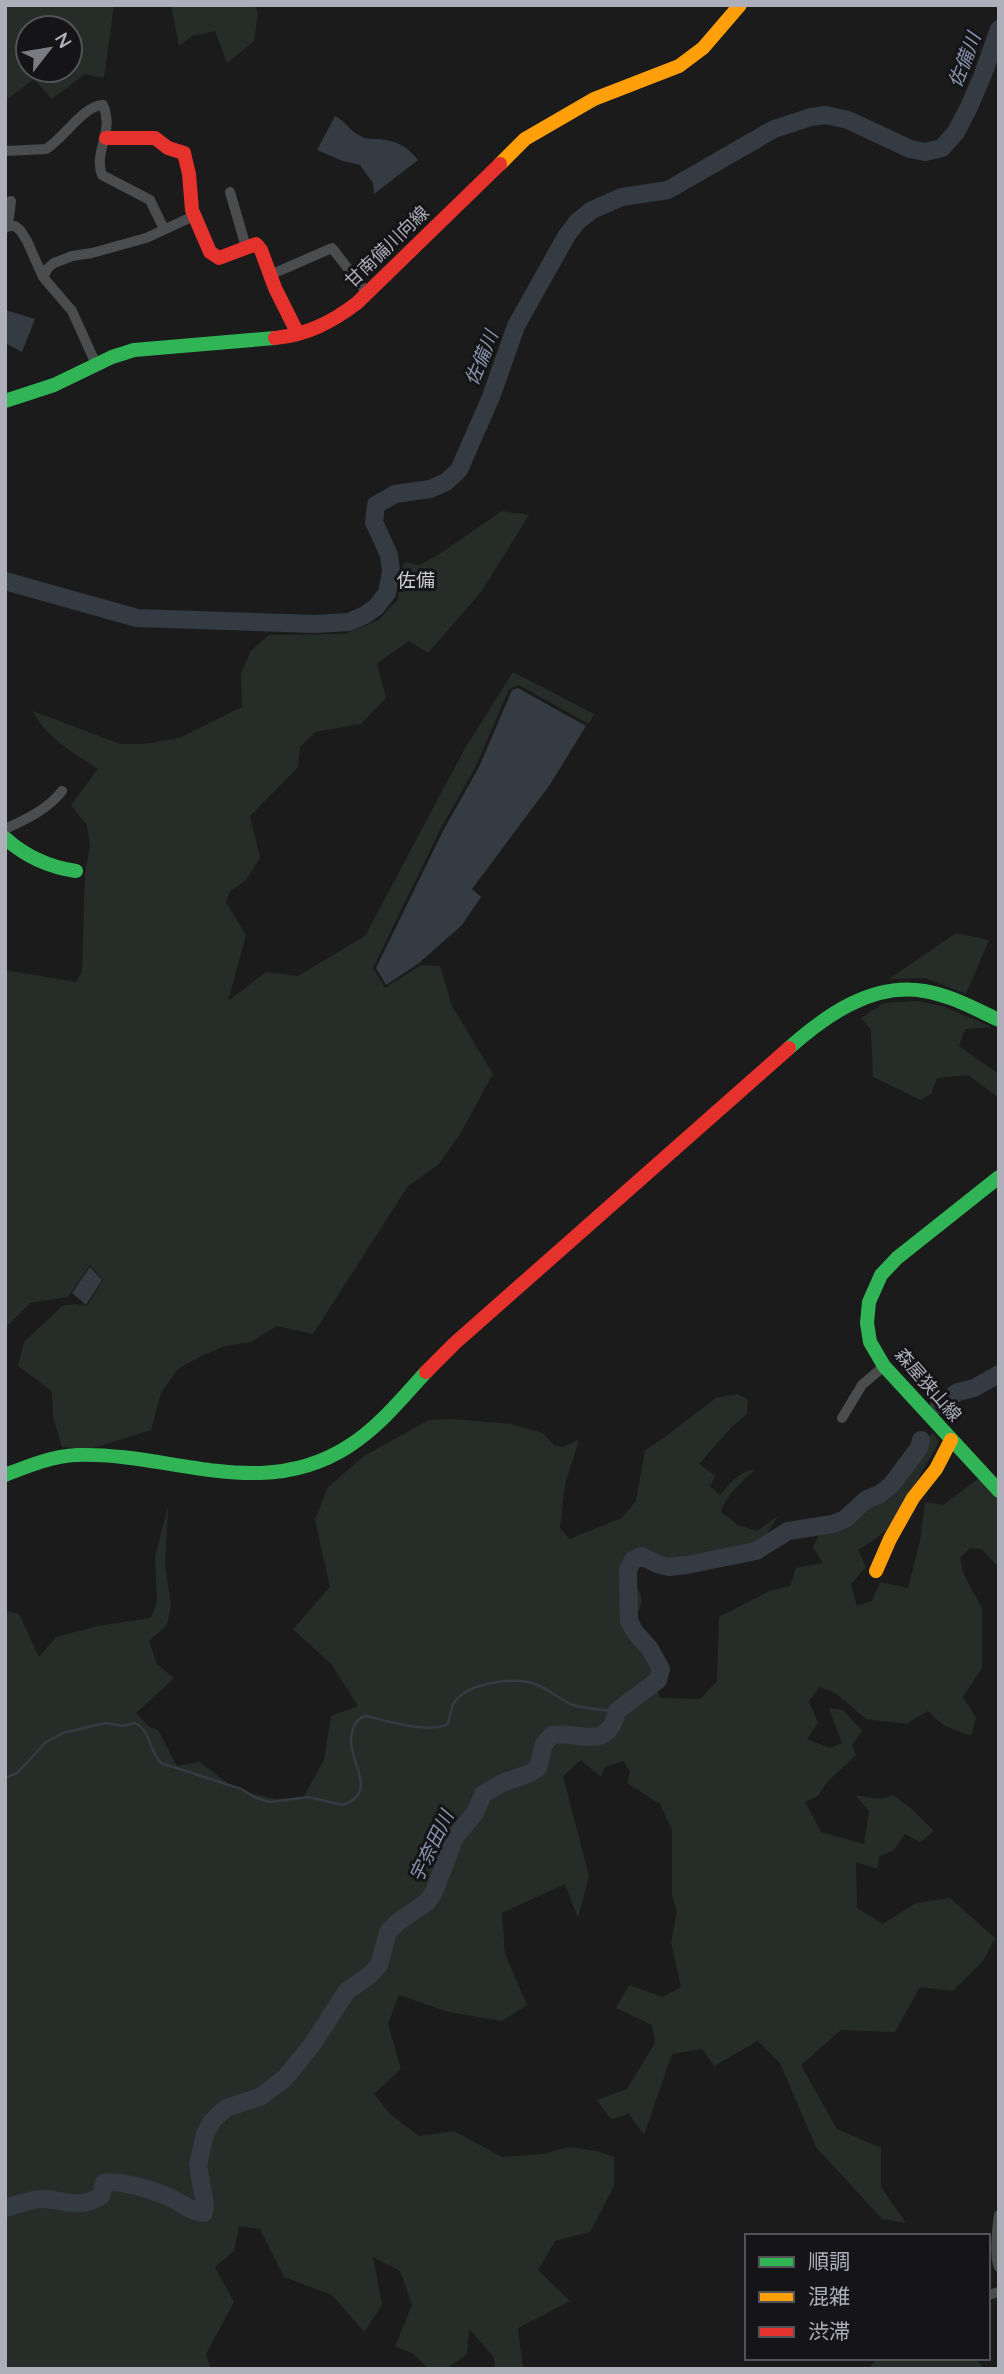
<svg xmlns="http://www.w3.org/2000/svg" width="1004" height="2374" viewBox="0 0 1004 2374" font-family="Quicksand,'Noto Sans JP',sans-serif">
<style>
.green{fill:#262d29;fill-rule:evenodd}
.water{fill:#353b43}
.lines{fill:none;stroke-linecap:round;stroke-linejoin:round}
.stream{stroke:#353b43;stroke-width:2.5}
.river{stroke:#353b43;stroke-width:18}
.street{stroke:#4b4c4d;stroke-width:10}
.fast{stroke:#30b455;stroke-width:14}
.slow{stroke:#ff9f0a;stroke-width:14}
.jam{stroke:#e5322d;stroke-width:14}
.labels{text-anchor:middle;stroke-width:6;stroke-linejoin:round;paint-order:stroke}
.street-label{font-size:18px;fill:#aeafba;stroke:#151517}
.water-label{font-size:19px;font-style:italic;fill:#8996b0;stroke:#151517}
.neighbourhood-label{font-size:19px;fill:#cecfd6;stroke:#151517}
</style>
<rect width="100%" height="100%" fill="#1b1b1b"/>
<!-- green -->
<path class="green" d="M5 5H114L104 78 85 74 52 99 34 79 6 100ZM70 28V70H28V28Z
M171 5H254L258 12 254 41 227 63 215 31 192 36 179 46Z
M502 511 529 515 481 592 428 653 409 641 377 663 386 698 361 724 315 732 300 747 298 767 250 816 260 858 245 881 230 891 226 902 246 935 228 1001 266 972 298 976 365 936 464 750 513 672 594 714 589 724 519 685 509 689 475 768 441 828 373 968 385 988 421 965 440 966 452 1006 493 1074 460 1134 439 1164 408 1186 313 1334 277 1326 251 1342 225 1346 201 1356 178 1369 161 1393 151 1430 90 1449 62 1447 53 1417 52 1391 18 1366 24 1342 62 1306 75 1304 87 1306 103 1280 90 1265 68 1297 30 1303 5 1328V970L76 982 82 972 85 874 90 846 87 825 71 805 98 769C74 753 45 737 33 711L120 744H145L179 738 242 707 241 673 251 651 269 635 345 634 379 620 398 599 400 573 405 562 420 565 441 553Z
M956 933 989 940 966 994 926 978 889 979Z
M916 1001 942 1006 992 1027 965 1029 959 1046 999 1074V1098L968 1075 937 1078 931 1094 921 1100 873 1077 871 1030 861 1018 884 1003Z
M738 1394 748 1400 747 1414 731 1428 699 1464 715 1476 710 1486 720 1495C730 1484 740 1470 755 1470 742 1481 726 1495 721 1512L738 1525 757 1531 778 1516 761 1543 741 1554 688 1567 646 1563 627 1575C643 1594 648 1602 630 1622 647 1648 674 1637 654 1679L660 1698 700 1699 717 1681 719 1617 770 1591 790 1586 796 1568 823 1563 813 1547 825 1523 849 1509 869 1488 897 1477 918 1448 933 1433 939 1442 892 1525 877 1538 858 1550 866 1567 851 1584 857 1606 872 1601 880 1582 908 1588 920 1541 925 1502 943 1505 978 1479 999 1501V1568L982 1549 970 1548 960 1558 964 1575 982 1608V1668L963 1697 976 1718 971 1736 943 1725 928 1711 906 1724 866 1719 835 1693 820 1687 809 1701 818 1723 807 1739 830 1748 842 1743 829 1708 843 1710 862 1731 852 1745 856 1755 827 1782 818 1796 805 1802 821 1832 864 1844 869 1811 855 1795 879 1799 893 1795 913 1810 934 1831 920 1842 905 1834 894 1850 879 1856 878 1869 856 1862 857 1908 883 1924 916 1903 950 1898 995 1938 983 1961 953 1991 920 1987 895 2032 841 2030 801 2065 837 2129 881 2148V2187L906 2223 882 2219 816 2147 780 2063 758 2041 714 2066 702 2049 672 2054 644 2135 629 2114 611 2119 597 2100 627 2089 655 2043 652 2025 616 2008 629 1985 663 1997 681 1987 671 1942 677 1912 672 1895V1830L660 1804 627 1783 630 1772 624 1761 605 1767 601 1777 581 1760 563 1776 589 1876 578 1918 565 1884 502 1913 505 1954 527 2005 502 2021 448 2012 399 1995 388 2024 401 2069 374 2094 391 2115 419 2136 454 2131 502 2157 543 2154 569 2147 597 2151 614 2157V2186L590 2232 555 2241 538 2270 570 2301 518 2328 523 2369H495L494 2357 469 2329 467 2354 448 2368 428 2369 414 2354 395 2346 412 2305 400 2271 373 2257 382 2305 364 2332 332 2295 284 2277 260 2229 239 2226 234 2251 215 2267 234 2302 206 2354 211 2369H5V1611L19 1614 39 1657 56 1637 97 1626 151 1618 157 1601 155 1557 168 1506 165 1566 171 1605 167 1625 149 1641 157 1664 174 1678 136 1713 148 1726 158 1730 177 1766 200 1762 235 1789 274 1799 303 1798 324 1760 331 1716 358 1706 332 1665 293 1629 330 1587 315 1520 328 1487 364 1456 429 1420 454 1419 510 1424 543 1433 554 1445 562 1447 579 1440 565 1484 560 1528 569 1539 622 1518 636 1501 645 1450 662 1439 716 1398Z
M878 2358H975L983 2367 868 2369Z"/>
<!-- water -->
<path class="water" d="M335 116C346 121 350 132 362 137 367 139 373 139 379 139 397 141 407 146 418 160L374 194 373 183 360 165 343 161 317 150Z
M5 310 35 319 22 352 5 343Z
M518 688 586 726 549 786 472 889 481 897 462 925 419 963 386 985 376 968 444 829 479 767 512 690Z
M90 1267 102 1280 86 1305 72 1293Z"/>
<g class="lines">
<!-- stream -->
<path class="stream" d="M5 1778 17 1773 46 1742 63 1733 105 1723 123 1726 135 1723C151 1731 149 1751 161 1763L241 1789 256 1798 270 1802 308 1797 343 1805C372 1794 358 1774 353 1753 349 1740 351 1719 366 1716 387 1721 429 1734 448 1724 450 1717 450 1709 454 1703 467 1682 514 1677 535 1684 549 1689 560 1700 573 1705 587 1709 602 1710 617 1711"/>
<!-- river -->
<path class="river" d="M5 581 137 618 315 624 349 622 365 615 376 607 387 593 391 572 389 555 374 522 376 505 395 494 430 489 446 482 459 470 491 397 516 326 567 235 578 221 592 210 622 197 668 190 774 129 811 117 826 115 848 120 910 149 925 152 942 148 956 132 969 107 982 77 999 29
M939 1405 958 1392 974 1388 999 1374
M5 2208C17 2205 33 2198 45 2199 66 2201 81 2209 101 2196L104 2183C118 2179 155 2191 169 2197 180 2202 191 2212 204 2213L205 2205 198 2165 205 2134 212 2121 226 2108 260 2097 285 2078 311 2046 347 1991 370 1975 379 1965 388 1932 398 1922 427 1902 434 1892 455 1837 475 1813 483 1794 502 1783 528 1774 538 1768 544 1744 552 1735C580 1731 608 1752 617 1711L658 1680 661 1669 650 1649 635 1632 629 1621 628 1570 633 1560 641 1556 660 1565 669 1567 687 1565 756 1551 788 1531 833 1524 845 1519 867 1499 879 1495 892 1484 919 1448 921 1440"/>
<!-- street -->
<path class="street" d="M5 151 46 149C63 139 84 105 103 105 115 132 93 151 102 175L150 200 164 229
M230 192 246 247
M5 221 9 218 11 201
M5 228 9 226H15L20 230 27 241 43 277 72 311 96 364
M270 275 332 248 367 293
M43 277 48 268 54 263 72 256 92 253 146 238 194 216
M5 829C27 819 48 809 62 791
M842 1418 862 1385 884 1366
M999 2215C997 2227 994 2258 999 2267
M988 2295 999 2292"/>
<!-- fast -->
<path class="fast" d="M5 401 54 385 112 357 134 350 275 338
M5 838C26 857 48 867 76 871
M789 1048C825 1016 872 982 924 991 950 995 975 1009 999 1020
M999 1177 897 1258 881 1275 869 1302 867 1323 870 1342 884 1366 999 1491
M5 1475C28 1466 52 1456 77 1455 171 1452 261 1503 349 1446 379 1427 402 1398 426 1372"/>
<!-- slow -->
<path class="slow" d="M500 164 525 139 594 99 679 66 703 48 740 5
M876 1571 890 1539 913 1498 936 1469 951 1440"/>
<!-- jam -->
<path class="jam" d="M106 138H155L168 148 184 153 189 174 192 210 210 252 219 258 256 244 261 250 275 288 298 334
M275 338C307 335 332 322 357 303L500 164
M426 1372 455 1343 789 1048"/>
</g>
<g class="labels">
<!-- street labels -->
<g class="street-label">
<text transform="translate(387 247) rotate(-44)" y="6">甘南備川向線</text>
<text transform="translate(928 1385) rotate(49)" y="6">森屋狭山線</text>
</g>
<!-- water labels -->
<g class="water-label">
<text transform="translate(964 60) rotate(-69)" y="7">佐備川</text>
<text transform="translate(481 358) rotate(-68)" y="7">佐備川</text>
<text transform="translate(431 1846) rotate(-64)" y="7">宇奈田川</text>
</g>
<!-- neighbourhood labels -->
<g class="neighbourhood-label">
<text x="416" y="587">佐備</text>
</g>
</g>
<!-- border -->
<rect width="1004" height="2374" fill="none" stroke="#aeafba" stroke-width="14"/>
<!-- legend -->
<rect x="745" y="2234" width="245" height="126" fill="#151517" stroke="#525358" stroke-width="2"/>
<rect x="759" y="2257" width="35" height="10" fill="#30b455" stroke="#525358" stroke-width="2"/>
<text x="808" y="2269" font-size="21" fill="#aeafba">順調</text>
<rect x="759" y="2292" width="35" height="10" fill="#ff9f0a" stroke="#525358" stroke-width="2"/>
<text x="808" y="2304" font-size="21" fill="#aeafba">混雑</text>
<rect x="759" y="2327" width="35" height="10" fill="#e5322d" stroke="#525358" stroke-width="2"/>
<text x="808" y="2339" font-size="21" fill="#aeafba">渋滞</text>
<!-- north arrow -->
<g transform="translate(49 49) rotate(59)"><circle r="33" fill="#151517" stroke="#525358" stroke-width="2"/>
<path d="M0-5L12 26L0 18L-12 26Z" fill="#7b7b82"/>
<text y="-10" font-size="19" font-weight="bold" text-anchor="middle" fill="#aeafba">N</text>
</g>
</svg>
